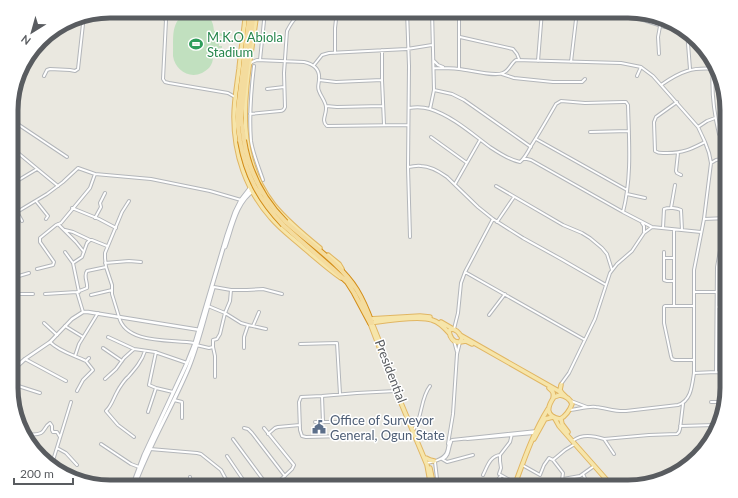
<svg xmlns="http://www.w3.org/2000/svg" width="738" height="498" viewBox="0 0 738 498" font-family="Lato,sans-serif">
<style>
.green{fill:#c1e0bf}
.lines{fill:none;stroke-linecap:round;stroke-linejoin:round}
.minor-casing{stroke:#b3b6ba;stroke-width:4}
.tertiary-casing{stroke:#b3b6ba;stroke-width:4.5}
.secondary-casing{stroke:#b4b7bc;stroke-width:5}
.primary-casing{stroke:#e1b663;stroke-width:5.5}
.trunk-casing{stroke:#d38d18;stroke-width:6}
.minor{stroke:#fff;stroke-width:2}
.tertiary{stroke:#fff;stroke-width:2.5}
.secondary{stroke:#fff;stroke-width:3}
.primary{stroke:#f6e5aa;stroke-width:3.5}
.trunk{stroke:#f4dc9e;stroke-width:4}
.trunk-bridge-casing{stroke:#d38d18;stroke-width:6;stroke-linecap:butt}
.trunk-bridge{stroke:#f4dc9e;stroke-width:4}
.labels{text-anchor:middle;stroke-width:3;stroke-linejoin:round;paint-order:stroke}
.leisure-label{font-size:13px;fill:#27864d;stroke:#fff;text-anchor:start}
.street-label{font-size:13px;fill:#595c60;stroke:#fff}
.service-label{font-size:13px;fill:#4e5e75;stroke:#fff;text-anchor:start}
.rim{fill:none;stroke:#595c60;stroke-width:5}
</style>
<rect width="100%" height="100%" fill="#eae8e0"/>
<!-- green -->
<path class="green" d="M189 11C204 11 213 15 214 31H219L220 33 223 34V36H219V39H223V42H219V46H222V48H219V51H222V53H219L218 55H213C213 58 213 62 211 65 209 69 205 71 202 73 189 79 175 70 173 56 174 38 169 21 189 11Z"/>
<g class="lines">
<!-- minor casing -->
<g class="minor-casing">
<path id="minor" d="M407 11 409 66 408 167C413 167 416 165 421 166 430 166 440 172 447 177L478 207 493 219 523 238 561 259 606 285
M603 11 634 17 665 27 681 29
M504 12V11
M89 14 162 17 166 20 163 79 165 82 169 83 228 93 235 97
M634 17V11
M687 31 690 69
M460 37 513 49 517 54 519 59
M382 50V80L384 124
M335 53V28L337 11
M659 54 658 37 661 21
M260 60 265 11
M434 61 438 65 443 67
M538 61 542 11
M571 62 577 11
M250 64 252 62 257 60 304 62C313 64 320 69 319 79 319 84 317 87 319 91 321 97 327 103 326 109 326 115 321 121 327 126L408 125
M314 65 322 55 329 53 407 49 432 45
M254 66C251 91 249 116 251 141 253 154 259 168 263 180
M434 68C442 68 451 68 459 69 470 70 494 77 503 73 509 71 511 63 516 60L621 63 641 67 653 76 698 127 705 142 709 153 711 163 704 219 694 270V373C692 386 691 401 678 405L626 411C616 412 606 408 596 407 588 406 579 409 570 410
M709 68V55
M713 68C711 91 714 113 719 134
M459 69V11
M502 74 514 78 553 82H582L585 79
M44 76 47 70 50 69 70 70 75 71 78 69 84 15
M637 76 641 67
M319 80 336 82 382 80
M661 85C681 71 692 67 716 69
M267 89 284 87
M434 90 452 94 464 100 531 147
M677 102 656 117 654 122 655 151C659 154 663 153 667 153 684 153 691 149 705 142
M326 106 337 107 383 106
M409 108C416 107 423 107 430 109 452 116 471 133 490 147 499 153 509 160 520 162 525 158 528 152 531 146 540 132 548 118 556 104L561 101 585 103 623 102H626L628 105C629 141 632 177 623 212
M430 109 434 90 432 11
M250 114 280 111C283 111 284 110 285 107L284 73 287 31C289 27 293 20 297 17 302 15 306 15 310 11
M12 124H15L19 125 67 157
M698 127 707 121 715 118
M590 132 629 131
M431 137 467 163
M536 139 627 190
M12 148 58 186
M678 153 676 171 677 173 681 175
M524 159H527L531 160 623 212 652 227 701 232
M711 163 716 160 727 158
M408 167 410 237
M12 177 18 181
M12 184 37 169
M455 184 480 140
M496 186 563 225 582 233 590 238 602 248 607 254 612 270
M627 194 645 198
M36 201 48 216 46 219
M72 208 99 219 116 228
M671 208 675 185
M17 212 22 221
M12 215 47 194 63 182 78 168 95 174 151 179 210 191 241 200
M95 218 101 207 100 203 105 193
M704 219 727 218
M497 222 514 197
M642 223 644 226V232
M58 224 76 242 84 252
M663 228 664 209C669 207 677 208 681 210L682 230
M65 230 73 232 90 240
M12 238 15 237
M65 252 73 263 79 292
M664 252V280L667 281H674
M665 258H673
M73 263 82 257 87 243 90 240H92L107 246
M105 263 129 261 141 262
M37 269 53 265 54 262 40 242V238L56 225 61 223 90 188 95 174
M465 272 585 340
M12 278 29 273
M214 287 231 290H247L263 289 282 294
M77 292 87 288C88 282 83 276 87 271L106 267
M694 292H716
M12 294H33
M45 294 77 292 83 312
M91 295 112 290
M208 306 225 313 241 323 248 325 244 337V348
M674 306V230
M694 306H665L664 307V323L671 356 672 359 675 360H694
M717 307 727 306
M489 315 505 294
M119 317 112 294V285L106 267 105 258V253L122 212 129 201
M119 317C126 345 173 339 194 343
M44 323 57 335
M248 325 266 329
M65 326 83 337
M253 326 259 312
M454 329 458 313 461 283 465 272 493 219
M108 337 134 349 155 352 187 363
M454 341 457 352
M50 342C60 352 74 355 86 361L89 358
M300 344 337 343 340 394
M196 345 209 348 213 347V340L217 339 220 334 225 313 230 301 231 290
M213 347 215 356V377
M103 348 122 361
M156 352 149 385 156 388 173 392
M75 356 79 344 98 313
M25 359 66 381
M716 372 717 267 722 240 723 218
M694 373 716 372 727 374
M105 379 116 369 124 358 134 349
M12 384 40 393
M561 384 569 373 595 319 610 273 617 264 632 251 644 233 652 227
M77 391 83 380 93 370 86 361
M322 396 323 422
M174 400 182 402V418
M571 401 587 407
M711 402H724
M148 412 156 388
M315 422H337
M680 426 715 425
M244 428 248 429 252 433 285 476
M264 428 294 465 292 469 273 487
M414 429C423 416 420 399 430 386
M268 434 275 428 278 427 300 425
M512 434 510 442 500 455V461L501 468 499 474 515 483
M24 435C29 433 35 436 41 433 45 431 45 426 50 423L52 426V430L53 432H57L60 437V438
M344 436 306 437 302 436 300 430 299 402 301 397 322 396 357 393 396 391
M134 437 118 425 106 411C112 405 113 399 117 392 119 388 125 379 128 377 135 369 142 361 145 351
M233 439 264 481 270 487
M467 439 534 433
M604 439 614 454
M574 440C582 434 595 436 604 439L649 435 677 434 679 432 680 429 683 404
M101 444 131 464 139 467
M448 444 453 414 457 354 460 342
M57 448 66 453 77 465
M150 449 197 453 201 454 221 470 228 483 231 487
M227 456 248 487
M442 459 447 462 473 455
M443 459C450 455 448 448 451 442
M553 460 565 450 575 444
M435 462 438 487
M426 463C433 462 444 460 447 452 449 447 447 444 452 440L537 431
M524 466 540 475 544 465 549 458 553 460 563 473 561 487
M51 467 71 402
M583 474 589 487
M483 475C487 467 490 456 500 455
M190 477 191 487
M563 479 580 476 594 466
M303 487 304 486
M491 487 501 476"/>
</g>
<!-- tertiary casing -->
<g class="tertiary-casing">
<path id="tertiary" d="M12 371 25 359 50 342 72 319 83 312H88L200 330"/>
</g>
<!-- secondary casing -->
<g class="secondary-casing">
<path id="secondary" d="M225 247C232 227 236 202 254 190
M132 487 144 455 187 363 195 343 227 235 235 212 241 200 251 187
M134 487C149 445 172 408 189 367 199 342 205 315 213 288"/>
</g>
<!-- primary casing -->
<g class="primary-casing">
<path id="primary" d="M246 11C244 30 241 49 239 69 237 85 234 101 234 117 234 154 246 190 271 218 281 230 294 239 305 249 317 259 328 269 341 278
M257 11C249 78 228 146 274 205 287 221 304 235 320 248
M328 255 339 264 342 269
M369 319 420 316 430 317
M441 322 453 329
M372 323 382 348
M451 329C456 329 460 334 462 338L460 342C453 343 450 337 449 331Z
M460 335 562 393 566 397
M460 342 466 341 472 344
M561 385 560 390 562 393
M549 388C553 391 554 393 553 398
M560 395C566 396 570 399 572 404 570 410 565 417 560 419 545 416 547 407 554 397Z
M554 417 559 426 613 487
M561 419 562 424 568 432
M534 439 545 419 553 417
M426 458 430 460 434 461
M430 468 434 487
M431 487 427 465 396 391 370 323C384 321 419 315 432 320 439 322 444 327 449 333
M514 487C524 460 533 433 548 409"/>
</g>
<!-- trunk casing -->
<g class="trunk-casing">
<path id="trunk" d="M244 140 241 118 242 109 254 11
M240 141 238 127V109L250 11
M286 222C309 243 340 263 357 290 363 300 368 312 372 323
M283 225 333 269 347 282 354 293 370 323"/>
</g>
<!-- minor -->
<use href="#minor" class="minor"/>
<!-- tertiary -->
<use href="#tertiary" class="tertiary"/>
<!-- secondary -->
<use href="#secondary" class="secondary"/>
<!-- primary -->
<use href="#primary" class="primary"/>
<!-- trunk -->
<use href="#trunk" class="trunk"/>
<!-- trunk-bridge casing -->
<g class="trunk-bridge-casing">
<path id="trunk-bridge" d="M244 140C249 172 263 199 286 222
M240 141C246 175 259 200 283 225"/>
</g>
<!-- trunk-bridge -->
<use href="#trunk-bridge" class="trunk-bridge"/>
</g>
<!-- icons -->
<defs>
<g id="stadium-bare" transform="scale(1.08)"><path d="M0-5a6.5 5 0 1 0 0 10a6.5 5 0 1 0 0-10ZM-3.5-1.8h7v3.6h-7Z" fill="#2e9e5b" stroke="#fff" stroke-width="2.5" paint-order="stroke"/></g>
<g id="civic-bare" transform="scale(1.08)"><path d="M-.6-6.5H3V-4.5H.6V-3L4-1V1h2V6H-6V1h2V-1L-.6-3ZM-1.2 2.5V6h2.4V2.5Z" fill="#5c6f8a" stroke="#fff" stroke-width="2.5" paint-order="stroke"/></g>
</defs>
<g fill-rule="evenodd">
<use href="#stadium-bare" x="196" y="44"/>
<use href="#civic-bare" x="319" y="427"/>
</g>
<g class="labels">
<!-- leisure labels -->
<g class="leisure-label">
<text x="207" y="42">M.K.O Abiola<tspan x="207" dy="15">Stadium</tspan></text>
</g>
<!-- street labels -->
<g class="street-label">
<text transform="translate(391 371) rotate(69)" y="5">Presidential</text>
</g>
<!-- service labels -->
<g class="service-label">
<text x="330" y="425">Office of Surveyor<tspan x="330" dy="15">General, Ogun State</tspan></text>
</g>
</g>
<!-- crop -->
<path d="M0 0H738V498H0ZM110 18H628A92 92 0 0 1 720 110V388A92 92 0 0 1 628 480H110A92 92 0 0 1 18 388V110A92 92 0 0 1 110 18Z" fill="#fff" fill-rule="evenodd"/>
<path class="rim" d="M110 18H628A92 92 0 0 1 720 110V388A92 92 0 0 1 628 480H110A92 92 0 0 1 18 388V110A92 92 0 0 1 110 18Z"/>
<!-- north arrow -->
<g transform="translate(32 32) rotate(217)" stroke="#ffffff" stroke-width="3" paint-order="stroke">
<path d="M0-3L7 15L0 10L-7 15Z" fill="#595c60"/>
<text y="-6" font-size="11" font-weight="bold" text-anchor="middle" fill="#595c60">N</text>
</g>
<!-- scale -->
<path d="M14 478v6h59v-6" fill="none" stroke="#595c60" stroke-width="2"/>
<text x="20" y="478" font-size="12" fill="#595c60" stroke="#ffffff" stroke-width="3" paint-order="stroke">200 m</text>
</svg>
